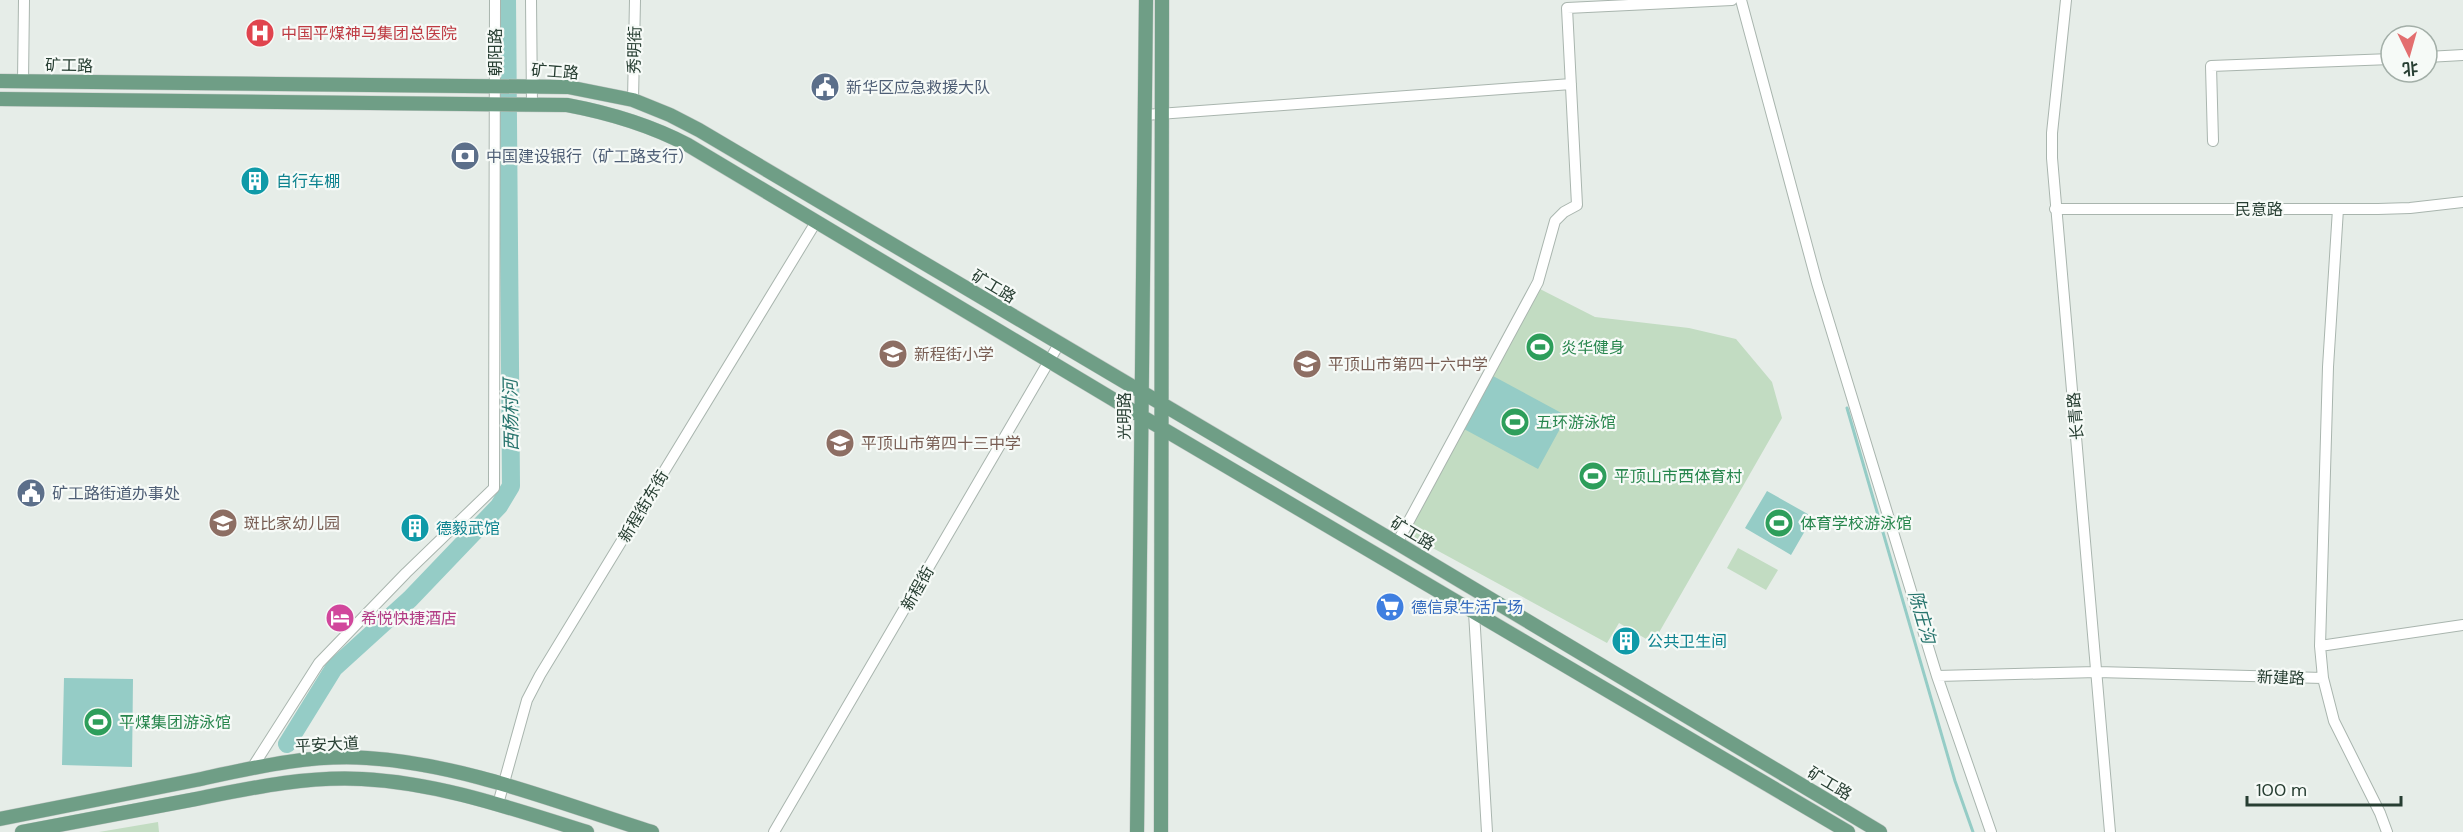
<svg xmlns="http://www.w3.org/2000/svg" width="2463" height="832" viewBox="0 0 2463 832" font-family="'DM Sans','Noto Sans SC',sans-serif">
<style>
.green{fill:#c2dcc2}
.water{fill:#95ccc6}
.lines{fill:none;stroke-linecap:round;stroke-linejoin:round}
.stream{stroke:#95ccc6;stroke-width:3}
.river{stroke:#95ccc6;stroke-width:18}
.minor-casing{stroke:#a9b5ae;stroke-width:12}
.major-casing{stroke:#c3c9c6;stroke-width:15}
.minor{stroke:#fff;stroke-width:10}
.major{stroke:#6f9e86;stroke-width:14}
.labels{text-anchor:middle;stroke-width:4.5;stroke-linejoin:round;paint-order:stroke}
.health-label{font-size:16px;fill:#be3a42;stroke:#f6faf7;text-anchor:start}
.street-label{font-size:16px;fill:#273e32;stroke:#f6faf7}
.service-label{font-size:16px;fill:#4e5e75;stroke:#f6faf7;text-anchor:start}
.culture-label{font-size:16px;fill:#0d838f;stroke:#f6faf7;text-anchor:start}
.leisure-label{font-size:16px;fill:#27864d;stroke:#f6faf7;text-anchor:start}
.education-label{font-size:16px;fill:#785e54;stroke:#f6faf7;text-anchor:start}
.shop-label{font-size:16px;fill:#366cbe;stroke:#f6faf7;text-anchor:start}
.hotel-label{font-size:16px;fill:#b23c85;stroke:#f6faf7;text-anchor:start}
.water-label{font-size:18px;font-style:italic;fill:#27746d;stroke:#f6faf7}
</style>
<rect width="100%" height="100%" fill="#e6ede8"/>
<!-- green -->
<path class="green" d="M1538 288 1595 317 1689 328 1736 339 1772 382 1782 418 1653 643 1619 623 1607 643 1407 534Z
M1738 548 1778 570 1766 590 1727 568Z
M158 822 159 832H99Z"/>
<!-- water -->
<path class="water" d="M1493 376 1567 416 1538 469 1464 429Z
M1767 491 1813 517 1791 555 1745 528Z
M64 678 133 679 132 767 62 765Z"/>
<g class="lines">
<!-- stream -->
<path class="stream" d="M1847 408 1955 781 1973 832"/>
<!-- river -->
<path class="river" d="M287 744 334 668 410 599 499 506 511 486 507 0"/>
<!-- minor casing -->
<g class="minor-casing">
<path id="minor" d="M531 0 532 104
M1741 0 1817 283 1937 676 1991 832
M2066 0 2052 133V158L2110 832
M2427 57 2463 55
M23 81 24 0
M633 100 635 0
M1145 115 1571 84
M2213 141 2211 66 2391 59
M2055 209H2378L2410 208 2463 202
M1397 543 1538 282 1555 221 1564 212 1577 205 1567 8 1732 0
M1474 612 1487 832
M2320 646 2463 625
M1937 676 2097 672 2323 678 2320 646 2328 367 2338 209
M2323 678 2334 721 2380 813 2387 832
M252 768 319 663 406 573 494 488 495 0
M498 804 527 700 540 675 816 222
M774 832 1059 344"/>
</g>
<!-- major casing -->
<g class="major-casing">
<path id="major" d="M0 81 568 87 633 100 670 115 699 130 1397 543 1880 832
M0 99 567 105C610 113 648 124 688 145L1141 416 1848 832
M0 819C65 806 131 793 196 780 252 768 309 754 367 758 464 764 559 803 652 832
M22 832C80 821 138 810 196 799 251 788 306 776 362 779 440 783 513 809 587 832
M1137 832 1146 0
M1161 832 1162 0"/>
</g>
<!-- minor -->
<use href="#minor" class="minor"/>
<!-- major -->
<use href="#major" class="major"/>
</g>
<!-- icons -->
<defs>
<g id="hospital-disc" transform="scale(1.5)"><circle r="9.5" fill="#e0444e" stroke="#f6faf7"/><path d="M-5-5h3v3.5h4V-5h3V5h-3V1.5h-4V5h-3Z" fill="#fff"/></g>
<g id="civic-disc" transform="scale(1.5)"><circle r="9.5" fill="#5c6f8a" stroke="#f6faf7"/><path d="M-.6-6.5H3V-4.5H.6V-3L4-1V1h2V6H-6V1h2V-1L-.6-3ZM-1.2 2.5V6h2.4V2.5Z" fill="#fff"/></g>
<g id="bank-disc" transform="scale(1.5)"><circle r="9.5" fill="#5c6f8a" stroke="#f6faf7"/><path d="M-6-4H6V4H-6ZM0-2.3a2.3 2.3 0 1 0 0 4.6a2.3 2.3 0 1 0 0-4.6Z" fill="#fff"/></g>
<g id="building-disc" transform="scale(1.5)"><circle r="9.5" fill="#0f9aa8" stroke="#f6faf7"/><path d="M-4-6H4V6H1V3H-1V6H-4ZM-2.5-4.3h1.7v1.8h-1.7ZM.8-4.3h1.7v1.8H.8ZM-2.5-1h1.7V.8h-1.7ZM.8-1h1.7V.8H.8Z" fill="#fff"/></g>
<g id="stadium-disc" transform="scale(1.5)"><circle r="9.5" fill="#2e9e5b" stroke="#f6faf7"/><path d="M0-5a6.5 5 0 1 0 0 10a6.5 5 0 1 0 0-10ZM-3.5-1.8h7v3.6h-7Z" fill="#fff"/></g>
<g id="school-disc" transform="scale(1.5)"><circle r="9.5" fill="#8d6e63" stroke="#f6faf7"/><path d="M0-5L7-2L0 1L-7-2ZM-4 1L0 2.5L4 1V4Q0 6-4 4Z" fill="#fff"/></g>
<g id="supermarket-disc" transform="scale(1.5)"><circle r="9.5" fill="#3f7fe0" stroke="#f6faf7"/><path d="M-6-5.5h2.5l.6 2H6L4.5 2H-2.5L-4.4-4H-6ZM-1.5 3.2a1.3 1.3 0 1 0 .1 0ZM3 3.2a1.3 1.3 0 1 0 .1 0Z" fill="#fff"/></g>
<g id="hotel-disc" transform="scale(1.5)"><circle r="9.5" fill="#d1479c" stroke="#f6faf7"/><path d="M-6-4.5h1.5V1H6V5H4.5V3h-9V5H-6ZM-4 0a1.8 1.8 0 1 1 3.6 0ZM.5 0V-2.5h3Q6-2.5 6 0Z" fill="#fff"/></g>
</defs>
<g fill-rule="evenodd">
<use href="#hospital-disc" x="260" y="33"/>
<use href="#civic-disc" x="825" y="87"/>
<use href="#bank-disc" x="465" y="156"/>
<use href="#building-disc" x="255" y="181"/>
<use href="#stadium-disc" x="1540" y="347"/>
<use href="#school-disc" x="893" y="354"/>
<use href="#school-disc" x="1307" y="364"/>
<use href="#stadium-disc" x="1515" y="422"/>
<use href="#school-disc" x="840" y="443"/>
<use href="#stadium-disc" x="1593" y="476"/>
<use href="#civic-disc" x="31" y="493"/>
<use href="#school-disc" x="223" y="523"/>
<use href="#stadium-disc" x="1779" y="523"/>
<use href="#building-disc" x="415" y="528"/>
<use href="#supermarket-disc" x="1390" y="607"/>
<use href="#hotel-disc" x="340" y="618"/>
<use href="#building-disc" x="1626" y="641"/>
<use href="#stadium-disc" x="98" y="722"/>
</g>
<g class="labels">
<!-- health labels -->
<g class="health-label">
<text x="281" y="39">中国平煤神马集团总医院</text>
</g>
<!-- street labels -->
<g class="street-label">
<text transform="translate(634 50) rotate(-89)" y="6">秀明街</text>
<text transform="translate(495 52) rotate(-90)" y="6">朝阳路</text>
<text transform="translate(69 65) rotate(1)" y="6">矿工路</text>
<text transform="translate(555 71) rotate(4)" y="6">矿工路</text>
<text x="2259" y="215">民意路</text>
<text transform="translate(994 286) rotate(31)" y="6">矿工路</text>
<text transform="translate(1124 416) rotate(-90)" y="6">光明路</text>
<text transform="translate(2075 416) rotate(-95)" y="6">长青路</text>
<text transform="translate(643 506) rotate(-59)" y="6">新程街东街</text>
<text transform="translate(1413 533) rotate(31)" y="6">矿工路</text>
<text transform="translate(917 588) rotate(-60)" y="6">新程街</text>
<text transform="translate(2281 677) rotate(2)" y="6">新建路</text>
<text transform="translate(327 744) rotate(-3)" y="6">平安大道</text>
<text transform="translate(1830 783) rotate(31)" y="6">矿工路</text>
</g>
<!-- service labels -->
<g class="service-label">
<text x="846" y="93">新华区应急救援大队</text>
<text x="486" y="162">中国建设银行（矿工路支行）</text>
<text x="52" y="499">矿工路街道办事处</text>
</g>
<!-- culture labels -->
<g class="culture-label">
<text x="276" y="187">自行车棚</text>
<text x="436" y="534">德毅武馆</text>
<text x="1647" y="647">公共卫生间</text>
</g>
<!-- leisure labels -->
<g class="leisure-label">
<text x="1561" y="353">炎华健身</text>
<text x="1536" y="428">五环游泳馆</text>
<text x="1614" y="482">平顶山市西体育村</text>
<text x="1800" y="529">体育学校游泳馆</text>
<text x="119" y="728">平煤集团游泳馆</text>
</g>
<!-- education labels -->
<g class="education-label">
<text x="914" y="360">新程街小学</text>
<text x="1328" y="370">平顶山市第四十六中学</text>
<text x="861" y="449">平顶山市第四十三中学</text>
<text x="244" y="529">斑比家幼儿园</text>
</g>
<!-- shop labels -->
<g class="shop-label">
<text x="1411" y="613">德信泉生活广场</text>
</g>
<!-- hotel labels -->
<g class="hotel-label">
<text x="361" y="624">希悦快捷酒店</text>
</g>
<!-- water labels -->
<g class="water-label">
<text transform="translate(511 415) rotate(-91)" y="6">西杨村河</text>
<text transform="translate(1922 617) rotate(74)" y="6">陈庄沟</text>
</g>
</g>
<!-- north arrow -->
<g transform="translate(2409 54) rotate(175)"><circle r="28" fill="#f6faf7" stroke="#a3afa8" stroke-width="1.5"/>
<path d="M0-4.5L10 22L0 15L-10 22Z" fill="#e36e6f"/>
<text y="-9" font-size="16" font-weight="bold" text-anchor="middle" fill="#273e32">北</text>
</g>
<!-- scale -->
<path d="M2247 796v9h154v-9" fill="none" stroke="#273e32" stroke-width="3"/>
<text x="2256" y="796" font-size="18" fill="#273e32" stroke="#f6faf7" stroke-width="4.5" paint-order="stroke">100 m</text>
</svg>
